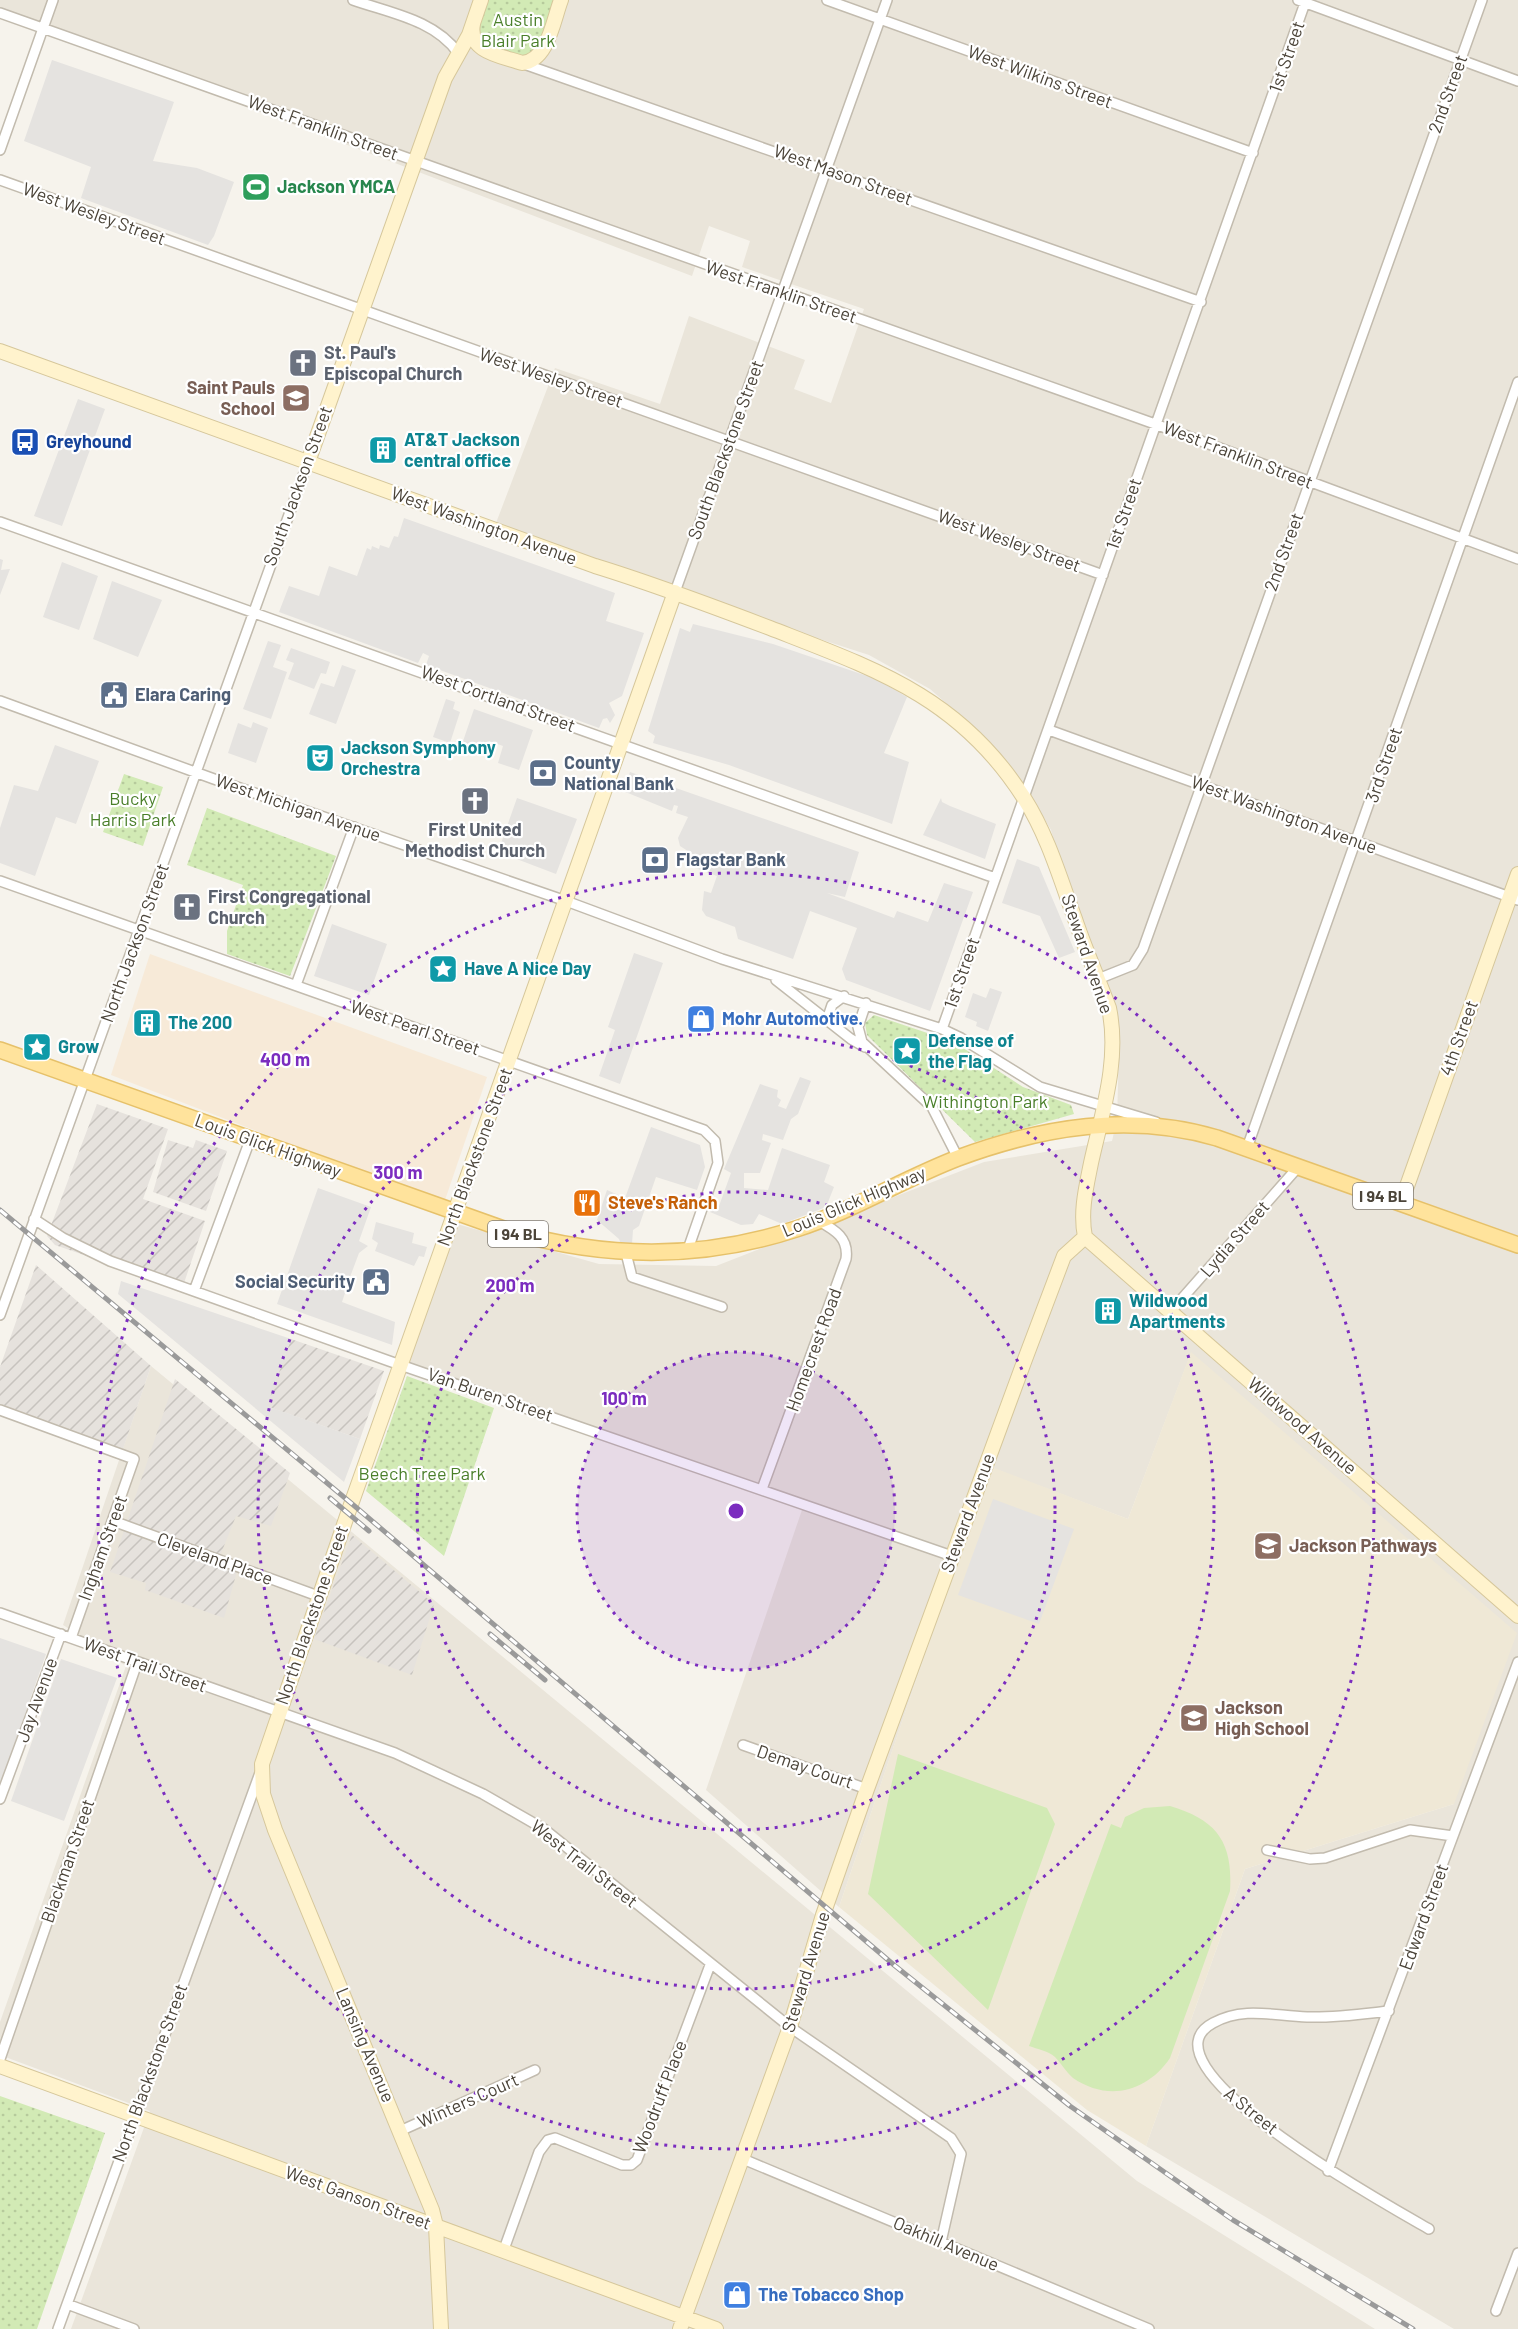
<svg xmlns="http://www.w3.org/2000/svg" width="1518" height="2329" viewBox="0 0 1518 2329" font-family="Barlow,sans-serif">
<style>
.residential{fill:#eae5da}
.commercial{fill:#f7ead8}
.industrial{fill:url(#industrial-furrows)}
.education{fill:#efe8d6}
.park{fill:url(#park-dots)}
.pitch{fill:#d2eab5}
.parking{fill:#e5e3e0}
.lines{fill:none;stroke-linecap:round;stroke-linejoin:round}
.street-casing{stroke:#c2bbae;stroke-width:12}
.secondary-casing{stroke:#d6c79b;stroke-width:16}
.primary-casing{stroke:#e6c16a;stroke-width:18}
.street{stroke:#fff;stroke-width:9}
.secondary{stroke:#fff3cd;stroke-width:14}
.primary{stroke:#ffe39c;stroke-width:15}
.rail-casing{stroke:#9a9a9a;stroke-width:5}
.rail{stroke:#fff;stroke-width:3;stroke-dasharray:9;stroke-linecap:butt}
.ring{fill:none;stroke:#7b2cbf;stroke-width:3;stroke-dasharray:3 6}
.labels{text-anchor:middle;stroke-width:4.5;stroke-linejoin:round;paint-order:stroke}
.shield{fill:#fff;stroke:#817c74;stroke-width:1.5}
.shield-label{font-size:16px;font-weight:bold;fill:#4b4439}
.park-label{font-size:18px;fill:#4a7f2a;stroke:#fff}
.street-label{font-size:18px;fill:#4b4439;stroke:#fff}
.leisure-label{font-size:18px;font-weight:bold;fill:#27864d;stroke:#fff;text-anchor:start}
.worship-label{font-size:18px;font-weight:bold;fill:#5b616d;stroke:#fff;text-anchor:start}
.education-label{font-size:18px;font-weight:bold;fill:#785e54;stroke:#fff;text-anchor:start}
.culture-label{font-size:18px;font-weight:bold;fill:#0d838f;stroke:#fff;text-anchor:start}
.transit-label{font-size:18px;font-weight:bold;fill:#164399;stroke:#fff;text-anchor:start}
.service-label{font-size:18px;font-weight:bold;fill:#4e5e75;stroke:#fff;text-anchor:start}
.shop-label{font-size:18px;font-weight:bold;fill:#366cbe;stroke:#fff;text-anchor:start}
.food-label{font-size:18px;font-weight:bold;fill:#c56008;stroke:#fff;text-anchor:start}
.centre{fill:#7b2cbf;stroke:#fff;stroke-width:3}
.ring-label{font-size:18px;text-anchor:middle;font-weight:bold;fill:#7b2cbf;stroke:#fff;stroke-width:4.5;stroke-linejoin:round;paint-order:stroke}
</style>
<defs>
<pattern id="industrial-furrows" width="10" height="10" patternUnits="userSpaceOnUse" patternTransform="scale(1.5)"><rect width="10" height="10" fill="#e6e2dd"/><path d="M-1 1l2-2M0 10L10 0M9 11l2-2" fill="none" stroke="#c7c3be"/></pattern>
<pattern id="park-dots" width="8" height="8" patternUnits="userSpaceOnUse" patternTransform="scale(1.5)"><rect width="8" height="8" fill="#d2eab5"/><path d="M2 2h.1M6 6h.1" fill="none" stroke="#b6ca9c" stroke-width="1.8" stroke-linecap="round"/></pattern>
</defs>
<rect width="100%" height="100%" fill="#f6f3ec"/>
<!-- residential -->
<path class="residential" d="M0 0H1518V2329H1454L1146 2146 1245 1869 1454 1804 1191 1353 1128 1519 989 1467 839 1907 706 1790 803 1507 405 1370 457 1224 599 1264 716 1266 984 1162 1112 1141 1117 1120 1119 1048 1094 990 1051 830 1022 782 988 740 930 689 869 655 764 621 496 523 555 368 660 404 689 316 805 360 794 389 831 403 864 309 742 267 750 241 709 226 692 276 0 13Z
M151 1366 1137 2181 1375 2329H71L150 2111 0 2055V2022L126 1666 63 1625Z"/>
<!-- commercial -->
<path class="commercial" d="M150 954 487 1077 444 1203 111 1075Z"/>
<!-- industrial -->
<path class="industrial" d="M97 1104 168 1129 143 1199 205 1221 182 1289 55 1245 47 1236Z
M168 1140 193 1148 196 1140 227 1151 206 1211 153 1192Z
M36 1265 151 1366 123 1449 0 1404V1367Z
M291 1339 384 1371 360 1439 266 1406Z
M175 1379 290 1473 271 1526 236 1516 220 1556 239 1564 224 1618 145 1590 146 1583 110 1572Z
M352 1535 434 1604 412 1675 314 1639Z"/>
<!-- education -->
<path class="education" d="M1191 1352 1517 1633 1454 1804 1245 1869 1146 2146 1087 2110 839 1907 989 1466 1128 1519Z"/>
<!-- park -->
<path class="park" d="M481 0H561L536 60 485 51 473 24Z
M124 774 163 787 143 846 103 832Z
M207 808 336 856 290 976 227 954V931L243 885 187 865Z
M874 1015 954 1042 1023 1087 1071 1105 1074 1114 975 1142 867 1035 865 1023Z
M407 1376 494 1408 444 1556 366 1491Z
M0 2096 105 2133 37 2329H0Z"/>
<!-- pitch -->
<path class="pitch" d="M898 1754 1047 1808 1055 1824 988 2010 868 1894Z
M1170 1806C1217 1820 1233 1842 1230 1891L1170 2058C1147 2092 1108 2102 1073 2078 1066 2072 1061 2063 1055 2057 1049 2051 1037 2049 1029 2046L1111 1824 1121 1828 1125 1817 1144 1808Z"/>
<!-- parking -->
<path class="parking" d="M52 60 174 102 153 161 197 168 234 182 214 236 208 245 81 198 91 167 24 141Z
M78 399 105 409 62 526 34 516Z
M404 518 615 593 606 621 644 633 622 696 609 703 615 715 610 723 607 718 603 719 599 728 426 665 429 656 423 653 418 663 279 612 289 586 319 596 329 566 357 576 367 548 371 550 372 546 379 549 380 545 389 548 394 536 398 537Z
M0 559 3 560 1 570 10 569 0 595Z
M62 562 98 576 79 630 43 617Z
M112 581 162 600 138 657 93 639Z
M693 624 773 644 876 679 907 697 884 753 909 762 892 824 729 765 653 743 655 736 648 731 680 628 690 632Z
M268 641 281 645 273 667 287 672 271 719 243 709Z
M291 648 330 662 326 674 321 673 314 689 288 679 294 663 286 660Z
M342 665 356 670 336 724 309 714 321 683 334 687Z
M446 699 455 702 453 709 460 712 450 743 433 737Z
M474 709 533 730 519 770 498 763 503 746 489 741 484 755 461 747Z
M253 722 268 728 256 763 228 753 238 723 251 728Z
M55 745 99 761 76 824 56 817 35 876 0 863V828L14 785 38 791Z
M630 772 859 852 845 897 827 893 894 918 897 911 928 922 944 883 973 892 930 1011 846 980 842 969 857 928 810 911 793 959 738 939 735 927 706 916 702 910 704 891 711 893 717 876 690 866 694 855 680 846 678 838 688 817 676 813 678 806 674 805 672 811 623 791Z
M517 798 577 819 556 874 498 852Z
M941 798 942 802 950 806 996 824 985 859 923 835Z
M1017 859 1039 867 1075 952 1059 958 1040 916 1002 903Z
M332 924 387 944 369 995 314 976Z
M634 953 663 963 620 1084 599 1076 615 1030 608 1027Z
M990 988 1002 992 988 1031 976 1026 977 1022 965 1017 973 993 986 998Z
M800 1077 811 1081 798 1114 791 1119 783 1140 763 1134 762 1140 771 1143 760 1173H744V1188L768 1190 782 1148 830 1165 824 1182 834 1187 826 1207 782 1224 759 1214 753 1224 741 1225 710 1212 713 1204 719 1206 731 1173 724 1169 760 1084 778 1090 777 1097 781 1100 778 1106 786 1109Z
M651 1127 700 1145 705 1167 697 1190 656 1177 639 1226 633 1230 632 1244H621L619 1239 597 1220 607 1190 625 1198Z
M318 1188 371 1207 359 1241 368 1246 359 1253 350 1277 343 1275 339 1287 346 1290 342 1302 395 1322 392 1345 277 1304Z
M376 1222 414 1233 412 1243 427 1247 424 1257 419 1256 414 1266 375 1251 378 1243 372 1239Z
M121 1281 291 1339 267 1406 360 1439 344 1482 118 1294Z
M993 1499 1074 1529 1039 1624 958 1595Z
M0 1638 46 1654 0 1785Z
M61 1659 117 1678 64 1821 11 1801Z"/>
<g class="lines">
<!-- street casing -->
<g class="street-casing">
<path id="street" d="M353 0C390 13 435 20 458 53
M827 0 1253 153
M1298 0 1518 81
M0 13 1155 424 1518 559
M524 64 1201 302
M0 150 53 0
M0 180 1103 575
M0 522 995 878
M675 592 887 0
M0 701 214 779 566 901 722 959 942 1029 961 1038 1040 1087 1156 1122
M1049 730 1518 900
M0 881 704 1130 715 1141 718 1163 687 1252
M1098 979 1133 965 1143 949 1482 0
M776 980 851 1039 865 1047
M296 985 354 827
M866 1003 858 1027 862 1042 932 1107 958 1158
M832 1024 828 1017 832 1005 844 996
M942 1029 1306 0
M1247 1148 1518 382
M34 1219 63 1238 110 1261 389 1361 952 1556
M626 1253 632 1277 722 1307
M194 1291 250 1140
M1171 1311 1299 1166
M0 1315 308 462
M0 1410 134 1459 71 1638
M762 1489 846 1259C849 1238 835 1230 819 1221
M113 1521 318 1596
M0 1613 395 1753 483 1794 544 1829 790 2027 951 2138 961 2154 941 2242
M743 1745 867 1789
M0 1799 61 1634
M1267 1850 1310 1859 1325 1858 1410 1830 1453 1836
M1389 2011C1362 2014 1334 2018 1307 2017 1274 2016 1244 2006 1213 2023 1132 2066 1400 2212 1429 2229
M0 2059 137 1663
M400 2131 535 2070
M743 2159 1149 2329
M1328 2171 1518 1662
M503 2252 539 2152 548 2140 555 2138 622 2165H631L637 2160 710 1965
M67 2304 134 2329
M1496 2311 1518 2253
M58 2329 261 1770"/>
</g>
<!-- secondary casing -->
<g class="secondary-casing">
<path id="secondary" d="M473 24C467 52 502 56 522 63 548 61 553 21 561 0
M0 351 595 566C654 584 712 606 770 628 875 669 960 697 1024 798 1048 836 1060 878 1075 919 1085 949 1098 978 1109 1008 1120 1060 1102 1113 1091 1163 1086 1188 1080 1212 1085 1237
M308 462 445 78 469 35 481 0
M1401 1203 1518 874
M1085 1237 1518 1616
M0 2066 716 2329
M441 2329 436 2226 432 2210 275 1830 263 1794 262 1764 348 1513 675 592
M680 2329 790 2027 823 1915 867 1789 1024 1362 1064 1256 1085 1237"/>
</g>
<!-- primary casing -->
<g class="primary-casing">
<path id="primary" d="M0 1050 509 1231C605 1259 701 1260 796 1229 852 1211 903 1179 958 1158 1042 1127 1130 1112 1217 1138L1518 1245"/>
</g>
<!-- street -->
<use href="#street" class="street"/>
<!-- secondary -->
<use href="#secondary" class="secondary"/>
<!-- primary -->
<use href="#primary" class="primary"/>
<!-- rail casing -->
<g class="rail-casing">
<path id="rail" d="M0 1210 351 1503 894 1965 1070 2106 1233 2220 1413 2329
M330 1498 369 1531
M490 1634 545 1680"/>
</g>
<!-- rail -->
<use href="#rail" class="rail"/>
</g>
<!-- distance rings -->
<circle cx="736" cy="1511" r="159" fill="#7b2cbf" fill-opacity=".12"/>
<g class="ring">
<circle cx="736" cy="1511" r="159"/>
<circle cx="736" cy="1511" r="319"/>
<circle cx="736" cy="1511" r="478"/>
<circle cx="736" cy="1511" r="638"/>
</g>
<!-- icons -->
<defs>
<g id="stadium-square" transform="scale(1.5)"><rect x="-9" y="-9" width="18" height="18" rx="4" fill="#2e9e5b" stroke="#fff"/><path d="M0-5a6.5 5 0 1 0 0 10a6.5 5 0 1 0 0-10ZM-3.5-1.8h7v3.6h-7Z" fill="#fff"/></g>
<g id="church-square" transform="scale(1.5)"><rect x="-9" y="-9" width="18" height="18" rx="4" fill="#6b7280" stroke="#fff"/><path d="M-1.2-6h2.4v3.5h3.3v2.4h-3.3V6h-2.4V-.1h-3.3v-2.4h3.3Z" fill="#fff"/></g>
<g id="school-square" transform="scale(1.5)"><rect x="-9" y="-9" width="18" height="18" rx="4" fill="#8d6e63" stroke="#fff"/><path d="M0-5L7-2L0 1L-7-2ZM-4 1L0 2.5L4 1V4Q0 6-4 4Z" fill="#fff"/></g>
<g id="bus-square" transform="scale(1.5)"><rect x="-9" y="-9" width="18" height="18" rx="4" fill="#1a4fb4" stroke="#fff"/><path d="M-5-6H5V4H4V6H2V4H-2V6H-4V4H-5ZM-3.5-4V0h7V-4ZM-3.5 1.2v1.5H-2V1.2ZM2 1.2v1.5H3.5V1.2Z" fill="#fff"/></g>
<g id="building-square" transform="scale(1.5)"><rect x="-9" y="-9" width="18" height="18" rx="4" fill="#0f9aa8" stroke="#fff"/><path d="M-4-6H4V6H1V3H-1V6H-4ZM-2.5-4.3h1.7v1.8h-1.7ZM.8-4.3h1.7v1.8H.8ZM-2.5-1h1.7V.8h-1.7ZM.8-1h1.7V.8H.8Z" fill="#fff"/></g>
<g id="civic-square" transform="scale(1.5)"><rect x="-9" y="-9" width="18" height="18" rx="4" fill="#5c6f8a" stroke="#fff"/><path d="M-.6-6.5H3V-4.5H.6V-3L4-1V1h2V6H-6V1h2V-1L-.6-3ZM-1.2 2.5V6h2.4V2.5Z" fill="#fff"/></g>
<g id="theatre-square" transform="scale(1.5)"><rect x="-9" y="-9" width="18" height="18" rx="4" fill="#0f9aa8" stroke="#fff"/><path d="M-5-5.5Q0-4 5-5.5V0Q5 5 0 6Q-5 5-5 0ZM-3.3-2.5H-1v1.5H-3.3ZM1-2.5H3.3v1.5H1ZM-2.8 1Q0 5.5 2.8 1Z" fill="#fff"/></g>
<g id="bank-square" transform="scale(1.5)"><rect x="-9" y="-9" width="18" height="18" rx="4" fill="#5c6f8a" stroke="#fff"/><path d="M-6-4H6V4H-6ZM0-2.3a2.3 2.3 0 1 0 0 4.6a2.3 2.3 0 1 0 0-4.6Z" fill="#fff"/></g>
<g id="sight-square" transform="scale(1.5)"><rect x="-9" y="-9" width="18" height="18" rx="4" fill="#0f9aa8" stroke="#fff"/><path d="M0-6L1.8-2.2L6-1.7L2.9 1.2L3.7 5.4L0 3.3L-3.7 5.4L-2.9 1.2L-6-1.7L-1.8-2.2Z" fill="#fff"/></g>
<g id="shop-square" transform="scale(1.5)"><rect x="-9" y="-9" width="18" height="18" rx="4" fill="#3f7fe0" stroke="#fff"/><path d="M-5-2.5h2.3a2.7 3.5 0 0 1 5.4 0H5L5.5 6h-11ZM-1.5-2.5h3a1.5 2.3 0 0 0-3 0Z" fill="#fff"/></g>
<g id="restaurant-square" transform="scale(1.5)"><rect x="-9" y="-9" width="18" height="18" rx="4" fill="#e8710a" stroke="#fff"/><path d="M-5-6h1v4h1v-4h1v4h1v-4h1v5L-1.5 .5V6h-2V.5L-5-1ZM5-6V6H3V1.5H1.5Q1.5-4 5-6Z" fill="#fff"/></g>
</defs>
<g fill-rule="evenodd">
<use href="#stadium-square" x="256" y="187"/>
<use href="#church-square" x="303" y="363"/>
<use href="#school-square" x="296" y="398"/>
<use href="#bus-square" x="25" y="442"/>
<use href="#building-square" x="383" y="450"/>
<use href="#civic-square" x="114" y="695"/>
<use href="#theatre-square" x="320" y="758"/>
<use href="#bank-square" x="543" y="773"/>
<use href="#church-square" x="475" y="801"/>
<use href="#bank-square" x="655" y="860"/>
<use href="#church-square" x="187" y="907"/>
<use href="#sight-square" x="443" y="969"/>
<use href="#shop-square" x="701" y="1019"/>
<use href="#building-square" x="147" y="1023"/>
<use href="#sight-square" x="37" y="1047"/>
<use href="#sight-square" x="907" y="1051"/>
<use href="#restaurant-square" x="587" y="1203"/>
<use href="#civic-square" x="376" y="1282"/>
<use href="#building-square" x="1108" y="1311"/>
<use href="#school-square" x="1268" y="1546"/>
<use href="#school-square" x="1194" y="1718"/>
<use href="#shop-square" x="737" y="2295"/>
</g>
<g class="labels">
<!-- shield labels -->
<g class="shield">
<rect x="1353" y="1183" width="60" height="26" rx="4.5"/>
<rect x="488" y="1221" width="60" height="26" rx="4.5"/>
</g>
<g class="shield-label">
<text x="1383" y="1202">I 94 BL</text>
<text x="518" y="1240">I 94 BL</text>
</g>
<!-- park labels -->
<g class="park-label">
<text x="518" y="26">Austin<tspan x="518" dy="21">Blair Park</tspan></text>
<text x="133" y="805">Bucky<tspan x="133" dy="21">Harris Park</tspan></text>
<text x="985" y="1108">Withington Park</text>
<text x="422" y="1480">Beech Tree Park</text>
</g>
<!-- street labels -->
<g class="street-label">
<text transform="translate(1287 57) rotate(-71)" y="6">1st Street</text>
<text transform="translate(1040 77) rotate(20)" y="6">West Wilkins Street</text>
<text transform="translate(1448 94) rotate(-70)" y="6">2nd Street</text>
<text transform="translate(323 128) rotate(20)" y="6">West Franklin Street</text>
<text transform="translate(843 175) rotate(20)" y="6">West Mason Street</text>
<text transform="translate(94 214) rotate(20)" y="6">West Wesley Street</text>
<text transform="translate(781 292) rotate(19)" y="6">West Franklin Street</text>
<text transform="translate(551 378) rotate(19)" y="6">West Wesley Street</text>
<text transform="translate(726 450) rotate(-70)" y="6">South Blackstone Street</text>
<text transform="translate(1238 455) rotate(21)" y="6">West Franklin Street</text>
<text transform="translate(298 486) rotate(-70)" y="6">South Jackson Street</text>
<text transform="translate(1124 514) rotate(-71)" y="6">1st Street</text>
<text transform="translate(484 526) rotate(20)" y="6">West Washington Avenue</text>
<text transform="translate(1009 541) rotate(20)" y="6">West Wesley Street</text>
<text transform="translate(1284 552) rotate(-70)" y="6">2nd Street</text>
<text transform="translate(498 699) rotate(20)" y="6">West Cortland Street</text>
<text transform="translate(1384 765) rotate(-71)" y="6">3rd Street</text>
<text transform="translate(298 808) rotate(19)" y="6">West Michigan Avenue</text>
<text transform="translate(1284 815) rotate(20)" y="6">West Washington Avenue</text>
<text transform="translate(135 943) rotate(-70)" y="6">North Jackson Street</text>
<text transform="translate(1087 954) rotate(71)" y="6">Steward Avenue</text>
<text transform="translate(962 973) rotate(-71)" y="6">1st Street</text>
<text transform="translate(415 1028) rotate(19)" y="6">West Pearl Street</text>
<text transform="translate(1459 1038) rotate(-70)" y="6">4th Street</text>
<text transform="translate(268 1146) rotate(20)" y="6">Louis Glick Highway</text>
<text transform="translate(475 1157) rotate(-70)" y="6">North Blackstone Street</text>
<text transform="translate(854 1202) rotate(-23)" y="6">Louis Glick Highway</text>
<text transform="translate(1235 1239) rotate(-49)" y="6">Lydia Street</text>
<text transform="translate(814 1350) rotate(-70)" y="6">Homecrest Road</text>
<text transform="translate(490 1395) rotate(19)" y="6">Van Buren Street</text>
<text transform="translate(1302 1426) rotate(41)" y="6">Wildwood Avenue</text>
<text transform="translate(968 1513) rotate(-70)" y="6">Steward Avenue</text>
<text transform="translate(103 1548) rotate(-70)" y="6">Ingham Street</text>
<text transform="translate(215 1559) rotate(20)" y="6">Cleveland Place</text>
<text transform="translate(312 1615) rotate(-71)" y="6">North Blackstone Street</text>
<text transform="translate(145 1665) rotate(20)" y="6">West Trail Street</text>
<text transform="translate(37 1700) rotate(-70)" y="6">Jay Avenue</text>
<text transform="translate(805 1767) rotate(19)" y="6">Demay Court</text>
<text transform="translate(68 1861) rotate(-71)" y="6">Blackman Street</text>
<text transform="translate(584 1864) rotate(38)" y="6">West Trail Street</text>
<text transform="translate(1424 1917) rotate(-70)" y="6">Edward Street</text>
<text transform="translate(806 1972) rotate(-73)" y="6">Steward Avenue</text>
<text transform="translate(365 2045) rotate(67)" y="6">Lansing Avenue</text>
<text transform="translate(150 2073) rotate(-70)" y="6">North Blackstone Street</text>
<text transform="translate(660 2097) rotate(-69)" y="6">Woodruff Place</text>
<text transform="translate(468 2101) rotate(-24)" y="6">Winters Court</text>
<text transform="translate(1251 2111) rotate(39)" y="6">A Street</text>
<text transform="translate(358 2198) rotate(20)" y="6">West Ganson Street</text>
<text transform="translate(946 2244) rotate(23)" y="6">Oakhill Avenue</text>
</g>
<!-- leisure labels -->
<g class="leisure-label">
<text x="277" y="193">Jackson YMCA</text>
</g>
<!-- worship labels -->
<g class="worship-label">
<text x="324" y="359">St. Paul's<tspan x="324" dy="21">Episcopal Church</tspan></text>
<text x="475" y="836" text-anchor="middle">First United<tspan x="475" dy="21">Methodist Church</tspan></text>
<text x="208" y="903">First Congregational<tspan x="208" dy="21">Church</tspan></text>
</g>
<!-- education labels -->
<g class="education-label">
<text x="275" y="394" text-anchor="end">Saint Pauls<tspan x="275" dy="21">School</tspan></text>
<text x="1289" y="1552">Jackson Pathways</text>
<text x="1215" y="1714">Jackson<tspan x="1215" dy="21">High School</tspan></text>
</g>
<!-- culture labels -->
<g class="culture-label">
<text x="404" y="446">AT&amp;T Jackson<tspan x="404" dy="21">central office</tspan></text>
<text x="341" y="754">Jackson Symphony<tspan x="341" dy="21">Orchestra</tspan></text>
<text x="464" y="975">Have A Nice Day</text>
<text x="168" y="1029">The 200</text>
<text x="928" y="1047">Defense of<tspan x="928" dy="21">the Flag</tspan></text>
<text x="58" y="1053">Grow</text>
<text x="1129" y="1307">Wildwood<tspan x="1129" dy="21">Apartments</tspan></text>
</g>
<!-- transit labels -->
<g class="transit-label">
<text x="46" y="448">Greyhound</text>
</g>
<!-- service labels -->
<g class="service-label">
<text x="135" y="701">Elara Caring</text>
<text x="564" y="769">County<tspan x="564" dy="21">National Bank</tspan></text>
<text x="676" y="866">Flagstar Bank</text>
<text x="355" y="1288" text-anchor="end">Social Security</text>
</g>
<!-- shop labels -->
<g class="shop-label">
<text x="722" y="1025">Mohr Automotive.</text>
<text x="758" y="2301">The Tobacco Shop</text>
</g>
<!-- food labels -->
<g class="food-label">
<text x="608" y="1209">Steve's Ranch</text>
</g>
</g>
<circle cx="736" cy="1511" r="9" class="centre"/>
<g class="ring-label">
<text x="285" y="1066">400 m</text>
<text x="398" y="1179">300 m</text>
<text x="510" y="1292">200 m</text>
<text x="624" y="1405">100 m</text>
</g>
</svg>
